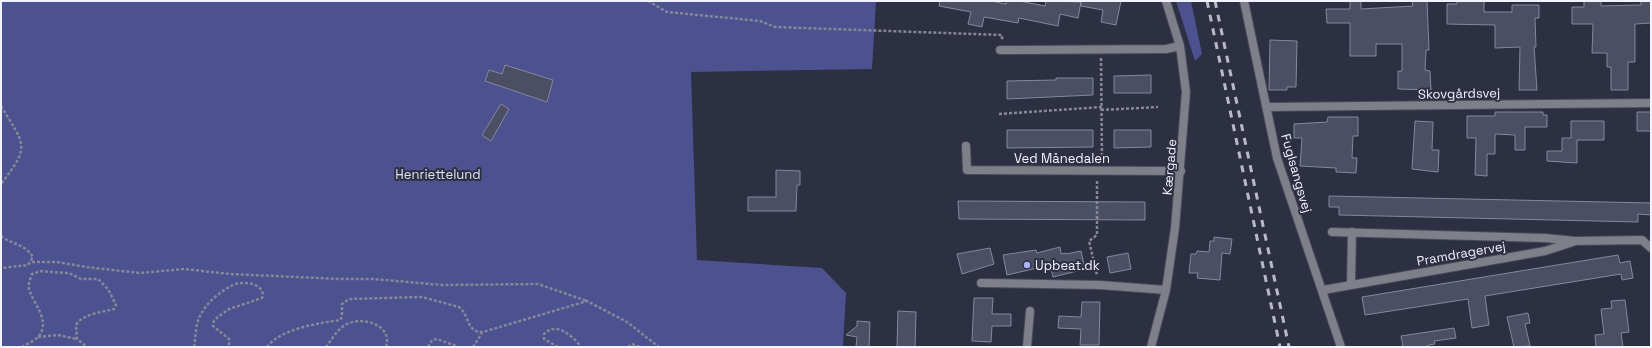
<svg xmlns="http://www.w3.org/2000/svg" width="1652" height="348" viewBox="0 0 1652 348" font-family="'Space Grotesk',sans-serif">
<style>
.forest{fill:#4c518f}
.building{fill:#4c4f63;stroke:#85889e}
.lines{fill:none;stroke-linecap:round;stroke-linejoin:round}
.minor-casing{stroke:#484a5c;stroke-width:10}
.path{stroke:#868897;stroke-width:2.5;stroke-dasharray:3 2;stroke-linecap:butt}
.minor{stroke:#7e7f89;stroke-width:8}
.rail{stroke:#b8bac8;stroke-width:3;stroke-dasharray:7 7;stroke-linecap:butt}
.poi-dot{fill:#a7b1fc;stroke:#2d2f42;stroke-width:1.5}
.labels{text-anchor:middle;stroke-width:4;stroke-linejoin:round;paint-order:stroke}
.street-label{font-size:13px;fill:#f1f3ff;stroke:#2d2f42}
.park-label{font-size:13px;fill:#dfe2f5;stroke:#2d2f42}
.poi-label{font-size:13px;fill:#f1f3ff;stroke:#2d2f42;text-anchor:start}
</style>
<rect width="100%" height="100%" fill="#2d2f42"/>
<!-- forest -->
<path class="forest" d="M1 1H876L872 69 691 72 697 260 822 268 846 293 843 347H1Z
M1176 1H1191L1202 54 1195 61Z"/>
<!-- building -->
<path class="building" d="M940 1H991L1006 4V1H1019L1045 6 1046 1 1081 2 1078 18 1060 14 1058 26 1019 18 1018 23 984 17 982 27 968 24 971 12 939 6Z
M1081 1H1121L1116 25 1101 22 1103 10 1081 6Z
M1350 1H1361V9L1413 6 1412 1H1427L1429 50H1426L1425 70 1430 71 1431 90 1398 89V71H1402V44H1376V56H1350V23H1327L1326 9H1350Z
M1457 1H1484V12H1512V5H1539V18H1535L1536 47H1534L1537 90H1519L1520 47 1495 48V25L1447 24V4H1457Z
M1584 1H1601V6L1641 5V1H1651V23L1635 24V62H1628V90H1611V67H1607V53H1592L1593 24H1572V7H1584Z
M1270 40 1297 41 1296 87H1287V90H1269Z
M505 65 553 80 547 102 485 81 489 70 502 74Z
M1151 75V93H1114V76Z
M1056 78H1093V95L1007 99V81L1056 80Z
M501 104 509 109 491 141 482 135Z
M1495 112H1543V115H1547V127H1525V150H1515V135L1495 134V154H1487V176L1475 175 1476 138H1467V116H1495Z
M1637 112H1651V131H1637Z
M1328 117H1358V136H1353L1352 158H1357L1356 173 1336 172V168L1300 166 1302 138H1294V124L1327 122Z
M1415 121 1433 122 1432 150H1439L1438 172 1412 169Z
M1571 121H1604V140H1577V163L1547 161V151H1562V138H1571Z
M1007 130H1093V147L1007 148Z
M1114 130H1151V147L1114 148Z
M776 170 800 171V185H797L796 211H748V197H776Z
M1329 196 1651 203V215L1638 214V222L1339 215V207H1329Z
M958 201 1145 202V220L959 219Z
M1214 237 1232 239 1230 254 1222 253 1220 280 1197 278 1198 273H1189L1191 254H1196L1197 251 1209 252 1210 241H1214Z
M1060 247 1061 254 1066 253V254L1081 251 1085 269 1053 277 1050 265 1007 275 1003 255 1036 250 1037 253Z
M990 248 994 264 962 274 957 254Z
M1128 253 1131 269 1110 273 1107 257Z
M1618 255 1620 263 1630 261 1633 278 1622 280 1621 274 1485 296 1489 325 1472 328 1468 299 1365 315 1362 297Z
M974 298H993L992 314H1011V326H992L991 342 972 341Z
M1625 300 1629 332 1621 333 1623 347H1596L1595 335 1604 334 1601 309 1612 308 1611 301Z
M1082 302H1100L1099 345H1080L1081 329 1058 328 1059 316 1081 317Z
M898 311 916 312 915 347H897Z
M1528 313 1530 323 1525 324 1530 346 1514 347 1507 317Z
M857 321 870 322 869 347H856L857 337 846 335 857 326Z
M1454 328 1456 338 1434 341 1435 344 1428 345V347H1403L1401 336Z"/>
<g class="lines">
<!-- minor casing -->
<g class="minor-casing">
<path id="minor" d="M1244 1 1277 158 1341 347
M1000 50 1166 49 1180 46
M1268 107 1651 103
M966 146 967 170 1181 171
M1332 232 1545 238 1575 241 1642 240 1651 248
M981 283 1100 285 1166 290
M1351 285 1352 232
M1323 290 1545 251 1573 242
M1027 347 1030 311
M1151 347 1166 290 1175 228 1186 92 1180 46 1166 1"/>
</g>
<!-- path -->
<path class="path" d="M648 1 667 12 760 21 775 27 1002 35V40
M1101 58 1102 161
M1 106C25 146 31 145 1 184
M1101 110 1158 107
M999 114 1102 107
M1097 181V235L1089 241 1097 275
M1 236C12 245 24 243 33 257L28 265 1 268
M32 262H57L86 267 140 273 184 269 230 274 341 279H373L443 285 538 284 587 301
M38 337 58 335 77 339
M22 347C27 344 34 341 38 337 51 323 35 305 30 292 27 286 30 280 32 274L41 271 51 272 69 273 81 279H98L108 289 116 305 114 309C103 312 82 314 76 325L77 339 87 347
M194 347C196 336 195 324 201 314 207 302 221 291 233 285 243 280 267 284 262 298L229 309 214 320 213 326 229 339V347
M267 347C280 329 319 323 340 320L342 317V304L349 299 422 297 459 307C470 315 466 333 483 332L587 301 627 322 659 347
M326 347C332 339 338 328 347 324 363 316 393 325 386 347
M428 347 432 340 437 339 459 347
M473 347 482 333
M558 347 544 339V334C556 321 573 336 581 347
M628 347 632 344 640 347"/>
<!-- minor -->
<use href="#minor" class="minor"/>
<!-- rail -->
<path class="rail" d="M1207 1 1280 347
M1215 1 1289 347"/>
</g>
<!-- markers -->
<circle class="poi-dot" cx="1027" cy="265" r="4"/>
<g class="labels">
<!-- street labels -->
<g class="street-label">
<text transform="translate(1459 93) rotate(-1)" y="5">Skovgårdsvej</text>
<text x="1062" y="163">Ved Månedalen</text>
<text transform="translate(1169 167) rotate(-85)" y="5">Kærgade</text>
<text transform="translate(1297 173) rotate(74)" y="5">Fuglsangsvej</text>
<text transform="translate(1461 253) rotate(-10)" y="5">Pramdragervej</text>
</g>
<!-- park labels -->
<g class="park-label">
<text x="438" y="179">Henriettelund</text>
</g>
<!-- poi labels -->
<g class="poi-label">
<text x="1035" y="270">Upbeat.dk</text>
</g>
</g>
<!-- border -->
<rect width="1652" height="348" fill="none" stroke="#f1f3ff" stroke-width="4"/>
</svg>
